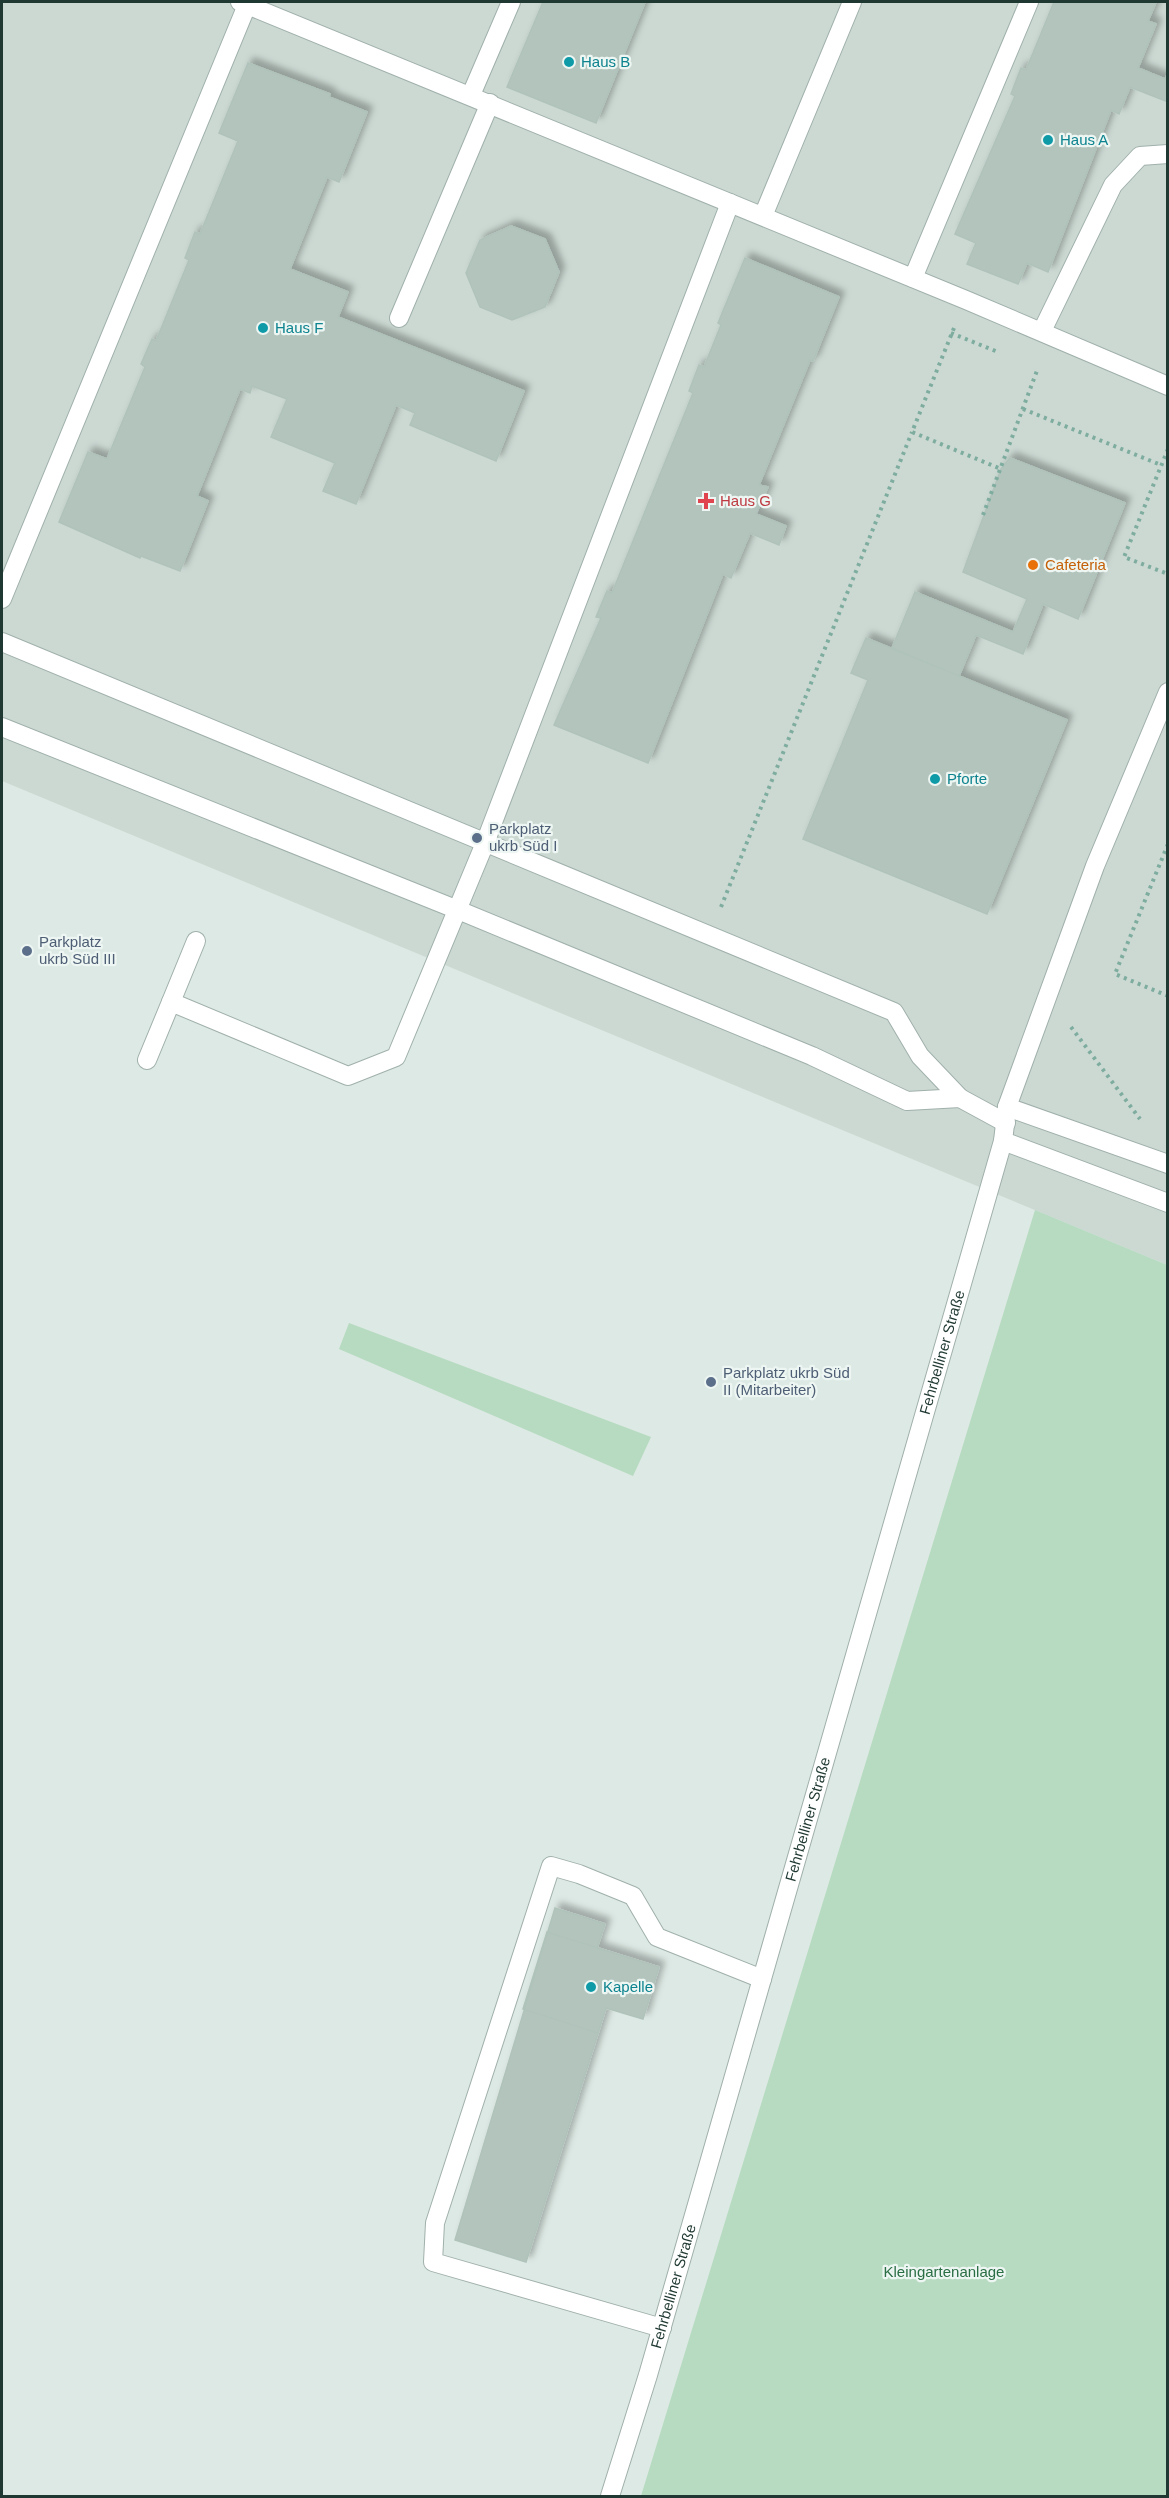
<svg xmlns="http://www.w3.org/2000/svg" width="1169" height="2498" viewBox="0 0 1169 2498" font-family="Arial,sans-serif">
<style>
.built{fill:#ccd9d3}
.green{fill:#b6dbc0}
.building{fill:#b3c4bd;stroke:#b0c3bb;stroke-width:1.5;filter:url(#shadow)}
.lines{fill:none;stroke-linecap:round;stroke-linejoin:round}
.lane-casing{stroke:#a0b0ab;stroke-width:20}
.path{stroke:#7ead9f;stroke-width:4;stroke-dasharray:3 4.5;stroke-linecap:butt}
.lane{stroke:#fff;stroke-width:18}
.culture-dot{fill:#0f9aa8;stroke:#edf6f2;stroke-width:2}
.health-dot{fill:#e0444e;stroke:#edf6f2;stroke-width:2}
.food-dot{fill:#e8710a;stroke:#edf6f2;stroke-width:2}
.service-dot{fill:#5c6f8a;stroke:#edf6f2;stroke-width:2}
.labels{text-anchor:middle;stroke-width:4.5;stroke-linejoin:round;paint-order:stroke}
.culture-label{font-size:15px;fill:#0d838f;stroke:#edf6f2;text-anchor:start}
.health-label{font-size:15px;fill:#be3a42;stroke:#edf6f2;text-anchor:start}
.food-label{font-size:15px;fill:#c56008;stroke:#edf6f2;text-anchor:start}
.service-label{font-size:15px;fill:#4e5e75;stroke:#edf6f2;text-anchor:start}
.street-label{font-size:15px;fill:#1f3832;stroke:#edf6f2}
.park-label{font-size:15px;fill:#2a6e45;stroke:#edf6f2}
</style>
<defs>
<filter id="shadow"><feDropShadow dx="5.5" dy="-5.5" stdDeviation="3" flood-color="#0004"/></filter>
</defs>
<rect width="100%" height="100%" fill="#dde9e4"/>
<!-- built -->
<path class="built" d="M2 2H1167V1265L2 781Z"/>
<!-- green -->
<path class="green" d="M1035 1210 1167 1265V2496H641Z
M349 1323 651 1437 633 1476 339 1349Z"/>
<!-- building -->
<path class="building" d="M543 2H645L596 123 507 87Z
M1054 2H1156L1148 21 1156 24 1138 68 1165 79 1168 73V102L1130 87 1119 114 1111 110 1048 272 1027 263 1018 284 967 264 976 243 955 234 1015 96 1011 94 1021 68 1026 70Z
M248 63 330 94 329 97 367 112 339 182 327 177 290 269 348 292 338 317 524 391 496 461 410 425 415 413 396 405 356 504 323 491 335 463 271 437 287 399 252 386 250 393 240 389 197 496 208 501 180 571 141 556 140 558 59 522 88 452 107 459 145 367 141 364 152 339 156 341 189 260 185 258 195 232 200 234 238 141 219 133Z
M511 226 545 239 559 272 545 307 512 320 480 307 466 273 480 240Z
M745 258 839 297 813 361 810 360 759 485 768 487 756 514 786 526 779 545 750 533 731 578 723 574 648 763 554 725 601 618 596 617 607 591 612 593 693 393 689 391 699 365 704 367 721 325 718 323Z
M1010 458 1125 503 1078 619 1043 604 1023 654 976 635 959 676 892 648 915 592 1013 632 1027 599 963 572 1001 469Z
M866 638 1067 720 987 914 803 839 868 680 851 673Z
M555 1908 605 1924 597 1948 659 1967 643 2019 606 2008 526 2262 455 2240Z
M547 1932 659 1967 643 2019 606 2008 598 2033 523 2009Z"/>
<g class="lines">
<!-- lane casing -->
<g class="lane-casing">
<g id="lane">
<path d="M240 2 966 300 1168 386"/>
<path d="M471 95 511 2"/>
<path d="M763 216 852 2"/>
<path d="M913 278 1029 2"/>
<path d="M399 318 490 103"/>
<path d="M1042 331 1113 185 1140 156 1168 154"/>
<path d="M2 599 247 5"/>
<path d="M2 642 894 1012 920 1056 960 1098"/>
<path d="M2 727 458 910 812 1056 907 1101 960 1098 1006 1123"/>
<path d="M171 1002 196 941"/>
<path d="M147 1060 171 1002 348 1076 396 1057 485 843 730 203"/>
<path d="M1007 1107 1168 1164"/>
<path d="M1003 1141 1168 1203"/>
<path d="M662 2328 433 2262 435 2223 551 1866 579 1874 633 1896 657 1937 762 1979"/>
<path id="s1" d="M610 2496 648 2375 1003 1141 1007 1107 1095 866 1168 692"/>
</g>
</g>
<!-- path -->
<path class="path" d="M954 328 912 432 1001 469
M951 333 998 352
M1023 409 1161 465
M1168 449 1124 557 1168 574
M983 515 1038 368
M1168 844 1115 974 1168 996
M721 907 912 432
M1071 1027 1140 1119"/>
<!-- lane -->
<use href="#lane" class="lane"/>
</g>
<!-- markers -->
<g class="culture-dot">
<circle cx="569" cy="62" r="6"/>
<circle cx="1048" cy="140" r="6"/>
<circle cx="263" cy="328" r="6"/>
<circle cx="935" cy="779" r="6"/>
<circle cx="591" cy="1987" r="6"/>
</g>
<path class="health-dot" d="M703 492h6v6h6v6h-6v6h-6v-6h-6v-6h6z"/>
<circle class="food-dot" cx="1033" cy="565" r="6"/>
<g class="service-dot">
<circle cx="477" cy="838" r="6"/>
<circle cx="27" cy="951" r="6"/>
<circle cx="711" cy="1382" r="6"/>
</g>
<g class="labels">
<!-- culture labels -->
<g class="culture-label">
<text x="581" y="67">Haus B</text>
<text x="1060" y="145">Haus A</text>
<text x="275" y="333">Haus F</text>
<text x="947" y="784">Pforte</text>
<text x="603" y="1992">Kapelle</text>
</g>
<!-- health labels -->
<g class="health-label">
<text x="720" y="506">Haus G</text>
</g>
<!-- food labels -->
<g class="food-label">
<text x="1045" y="570">Cafeteria</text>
</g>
<!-- service labels -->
<g class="service-label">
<text x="489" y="834">Parkplatz<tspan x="489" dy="17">ukrb Süd I</tspan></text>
<text x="39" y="947">Parkplatz<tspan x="39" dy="17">ukrb Süd III</tspan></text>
<text x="723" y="1378">Parkplatz ukrb Süd<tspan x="723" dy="17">II (Mitarbeiter)</tspan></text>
</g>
<!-- street labels -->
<g class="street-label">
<text dy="5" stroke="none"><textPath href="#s1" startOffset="1191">Fehrbelliner Straße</textPath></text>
<text dy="5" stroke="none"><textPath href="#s1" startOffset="705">Fehrbelliner Straße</textPath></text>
<text dy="5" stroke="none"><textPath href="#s1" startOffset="219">Fehrbelliner Straße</textPath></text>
</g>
<!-- park labels -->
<g class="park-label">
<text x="944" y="2277">Kleingartenanlage</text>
</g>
</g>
<!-- border -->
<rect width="1169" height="2498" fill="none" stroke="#1f3832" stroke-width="6"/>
</svg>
